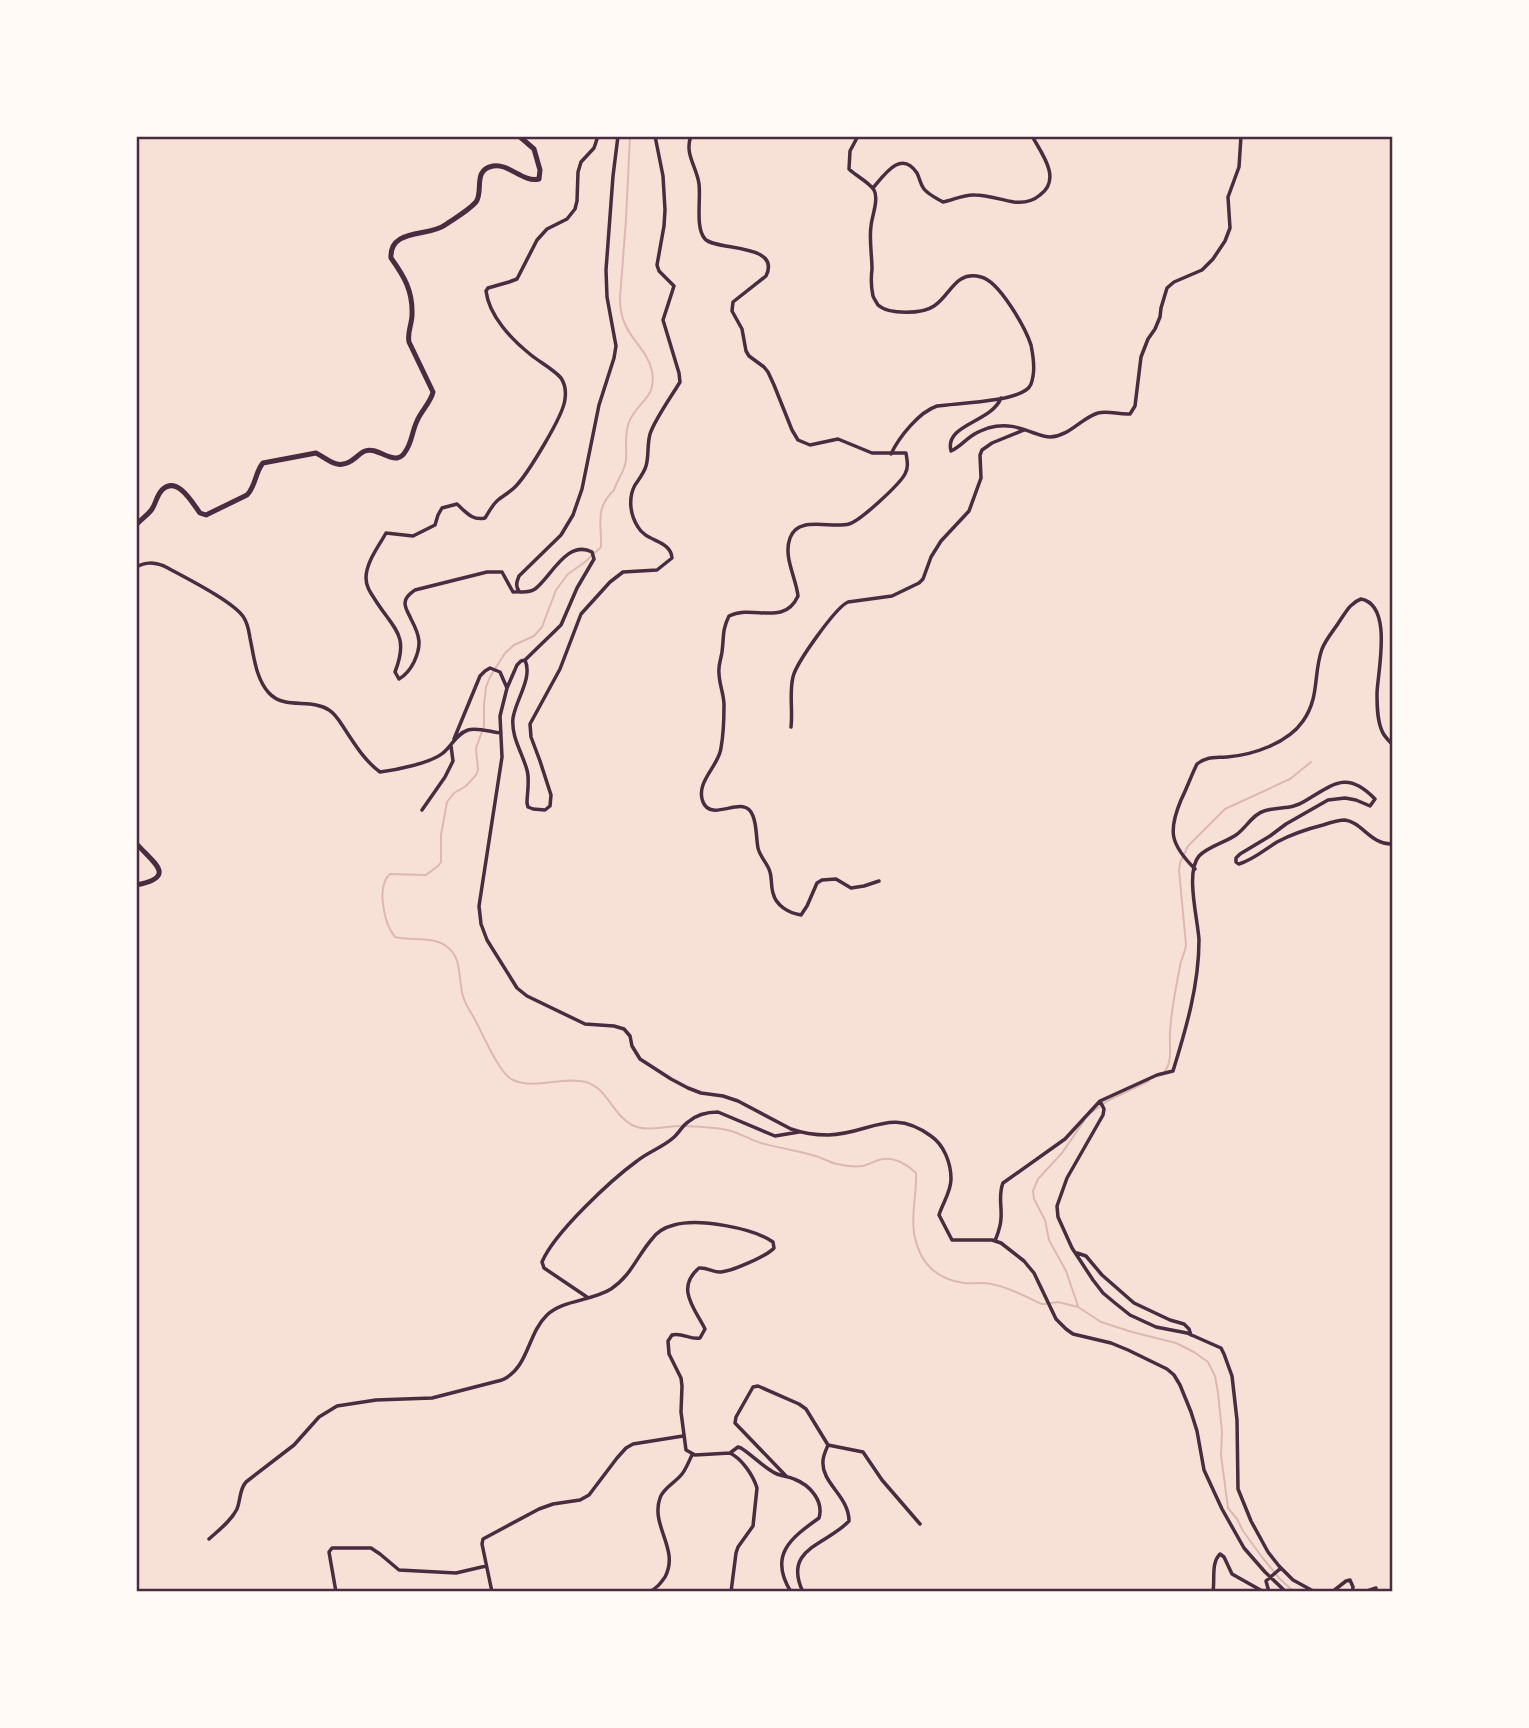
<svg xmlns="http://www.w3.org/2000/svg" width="1529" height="1728" viewBox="0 0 1529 1728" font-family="Raleway,sans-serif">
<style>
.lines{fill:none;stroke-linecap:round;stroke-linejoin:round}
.stream{stroke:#dcb8b0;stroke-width:2}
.minor{stroke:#4a2c40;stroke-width:3.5}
.primary{stroke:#4a2c40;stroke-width:5}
.neatline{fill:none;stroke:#4a2c40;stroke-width:2.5}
</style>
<rect width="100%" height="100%" fill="#f7e1d7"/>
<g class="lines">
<!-- stream -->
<path class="stream" d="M630 136 626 219 620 298C620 307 621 316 625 324 632 341 648 352 652 371 657 399 638 400 629 422 624 435 627 447 626 460 625 471 617 480 614 490 594 510 602 523 601 547L585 562 568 574 556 590 542 627 534 636 514 645 505 653 490 677 486 687 484 705V726L476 748 478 770 476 775 466 786 454 793 447 802 441 835V862L438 866 426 875 390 874C376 886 384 924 395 937 411 941 433 936 446 946 464 958 457 982 464 999 466 1006 471 1012 474 1018 482 1032 499 1074 513 1080 536 1090 562 1076 586 1082 607 1088 613 1115 632 1125 648 1133 667 1125 684 1126 699 1127 717 1127 731 1131 742 1134 751 1140 761 1143 778 1148 795 1150 812 1155 821 1157 828 1162 837 1164 845 1166 855 1167 863 1166 870 1164 876 1160 883 1159 895 1157 908 1165 916 1173 917 1193 911 1212 914 1233 919 1262 935 1279 964 1283 973 1284 982 1282 991 1284 1009 1287 1026 1297 1042 1304H1046
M1165 1071C1173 1060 1169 1046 1170 1033 1171 1010 1176 988 1180 966 1181 959 1185 953 1186 945L1179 870 1180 863 1188 846 1225 809 1290 779 1311 762
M1092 1112 1107 1101 1149 1081
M1051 1303 1058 1302 1078 1307 1101 1322 1132 1332 1176 1343 1194 1352 1208 1362 1215 1376 1218 1393 1222 1432 1221 1455 1228 1508 1237 1519 1243 1531 1262 1557 1279 1578 1294 1592
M1078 1306 1066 1271 1049 1240 1045 1220 1034 1199 1033 1191 1038 1179 1062 1153 1084 1121"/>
<!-- minor -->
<path class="minor" d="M598 136 594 148 581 162 578 172 577 201 575 209 567 219 547 229 537 240 517 279 509 282 488 288 486 291C489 316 512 340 531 355 541 363 553 369 561 378 565 384 566 392 565 399 564 415 527 475 515 487 510 492 503 496 498 500 492 505 489 512 485 518 472 521 466 512 457 504L442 508 438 515 435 525 413 536 386 533C379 546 366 562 366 578 366 586 370 592 374 598 393 629 410 634 395 672L399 679C406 675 410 670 414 662 422 645 420 636 411 619 409 614 405 609 405 603 405 597 410 594 415 590L487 572H502L513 592C521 591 527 594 535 589 551 577 567 539 592 552L594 559 577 588 561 625 525 660 521 661 517 665 507 688 500 716 502 757 479 906 481 924 487 940 517 988 527 996 585 1024 614 1026 624 1029 630 1036 632 1046 640 1059 671 1079 688 1088 701 1093 723 1096 738 1101 791 1129C802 1133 816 1135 828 1135 871 1134 890 1106 931 1136 944 1145 951 1163 951 1179 951 1192 943 1202 939 1215L952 1240H992L1001 1243 1024 1261 1034 1273 1056 1319 1066 1329 1073 1334 1111 1343 1128 1350 1167 1369 1174 1375 1180 1385 1191 1412 1197 1431 1204 1470 1222 1509 1244 1548 1265 1572 1286 1592
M691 136C684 154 697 167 699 184 701 199 695 228 705 239 716 251 782 243 766 276L733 302 732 311 742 329 746 351 749 356 764 367 768 372 774 385 792 430 798 440 810 445 838 439 872 453H906C907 460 909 467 905 474 899 485 860 521 849 524 831 529 798 515 790 538 783 557 796 577 798 596 784 627 753 604 729 616 722 630 724 637 722 652 721 659 718 666 719 673 719 684 724 694 724 705 724 716 723 737 721 748 719 766 695 782 703 802 712 824 745 792 753 816 757 826 756 838 758 848 760 857 768 864 770 872 772 879 771 887 773 893 776 906 789 913 801 915L807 906 817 883 822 880 836 879 851 888 864 886 879 881
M858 136 850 151 849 169C856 176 869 182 874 190 879 199 872 216 871 226 869 240 872 255 872 269 871 277 871 287 873 296 873 297 877 303 878 305 889 315 923 314 934 306 951 295 955 270 981 277 999 281 1025 327 1031 345 1033 355 1035 366 1033 376 1032 382 1031 387 1026 390 1009 402 958 403 937 406 919 412 899 437 891 454
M873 188C884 175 901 149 917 173 920 179 920 184 924 189 929 195 936 198 943 202 954 200 964 194 975 195 988 195 1001 200 1014 202 1023 203 1033 201 1040 195 1062 179 1042 154 1032 136
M1001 398C991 423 944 424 951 451 960 447 965 440 973 435 977 432 983 430 988 428 1006 423 1018 427 1034 433 1040 435 1045 437 1050 437 1070 436 1081 418 1098 413 1108 410 1119 415 1130 414L1135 406 1141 357 1148 339 1155 329 1160 317 1161 308 1167 288 1174 282 1202 270 1213 259 1225 241 1230 228 1228 197 1239 167 1241 136
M136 567C146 562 153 562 164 566 182 576 235 602 244 618 248 624 249 632 250 638 254 657 256 679 269 693 284 710 312 698 329 710 337 715 341 724 346 731 356 746 365 761 380 772 396 770 431 763 443 753 452 746 456 734 468 730 477 727 491 732 501 733
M519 591C515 586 517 581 519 576L561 535 573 515 582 489 599 405 614 358 616 346 607 297 606 270 613 176 618 136
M525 660C533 678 516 699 513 718 511 737 522 752 527 770 530 780 527 793 527 803L528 807 533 809 545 810 550 806 551 795 540 761 531 737 530 724 560 669 581 614 610 582 623 572 657 570 672 558C671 540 646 542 638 527 630 515 628 498 635 485 639 479 644 473 646 466 649 456 647 445 650 434 655 419 671 397 680 382L679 373 663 320 674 286 659 271 657 265 664 226 665 210 663 176 655 136
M791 727C793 711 789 693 793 677 796 663 836 607 848 602L892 596 919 583 923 579 931 557 941 541 969 511 981 478 980 455 982 450 992 443 1024 430
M454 739 480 676 485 671 490 668 500 672 507 688
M422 810 445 777 453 761 451 746
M1195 869C1170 844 1168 831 1181 800 1187 788 1191 776 1197 764 1207 756 1215 758 1227 757 1253 755 1288 743 1303 721 1320 697 1313 674 1322 649 1326 639 1334 630 1339 622 1346 612 1350 603 1361 599 1393 605 1378 670 1377 693 1377 705 1377 720 1382 731 1384 736 1388 740 1392 744
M1100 1101 1104 1109 1103 1115 1067 1178 1057 1206 1058 1217 1072 1248 1093 1280 1103 1293 1115 1303 1130 1315 1156 1327 1187 1333 1221 1348 1224 1354 1232 1376 1237 1420 1238 1489 1251 1521 1268 1552 1279 1566 1293 1580 1315 1592
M995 1241C998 1233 1001 1226 1001 1218 1002 1206 998 1195 1003 1183L1065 1139 1100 1101 1157 1075 1173 1071C1186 1029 1199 985 1199 940 1198 920 1185 872 1199 856 1207 847 1226 842 1236 835 1246 828 1253 814 1264 811 1280 806 1291 810 1305 801 1334 784 1347 770 1375 799L1370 806 1356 800 1345 798 1328 800 1286 824 1270 836 1240 854 1236 858V862L1239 864C1253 860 1264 850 1277 842 1292 834 1307 829 1323 825 1329 823 1338 820 1345 820 1362 822 1371 845 1392 844
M1077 1253 1086 1256 1102 1275 1134 1303 1170 1320 1184 1324 1189 1329 1191 1335
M587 1297 544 1268 542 1262C554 1233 611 1180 637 1161 648 1152 663 1147 673 1138 679 1133 682 1126 688 1122 696 1115 707 1112 718 1112L775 1136 799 1132
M730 1453C742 1459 753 1475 757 1488L753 1526 738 1547 736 1553 731 1592
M786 1476 735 1423 736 1417 753 1387 758 1386 799 1404 806 1409 828 1445 863 1452 882 1480 920 1524
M209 1539C219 1530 231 1521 237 1509 241 1499 239 1490 246 1482L294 1445 319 1417 337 1406 376 1400 432 1398 502 1380C529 1368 527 1334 547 1315 562 1300 592 1301 611 1289 631 1276 637 1256 652 1239 657 1232 666 1227 674 1225 699 1218 753 1228 773 1242L774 1248C767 1256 732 1271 721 1272 714 1273 707 1267 699 1268 675 1288 695 1309 705 1329L700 1338C690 1340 682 1332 672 1335L668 1341 669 1354 681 1378 682 1386 681 1412 686 1450 695 1455 730 1453 738 1447 741 1448C752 1455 761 1465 773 1472 779 1476 787 1476 794 1479 810 1485 824 1501 819 1518 791 1538 768 1555 791 1592
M336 1592 329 1552 332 1548H371L380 1554 399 1570 456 1573 486 1566
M492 1592 482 1544 483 1539 539 1509 553 1504 580 1500 589 1495 617 1458 626 1448 633 1444 683 1436
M649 1592C657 1588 660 1584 665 1577 680 1549 650 1526 660 1498 663 1488 675 1483 682 1474 686 1469 689 1461 692 1455
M803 1592C782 1548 827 1545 849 1521 849 1496 821 1483 823 1461 823 1456 826 1450 828 1445
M1213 1592C1215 1578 1211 1563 1220 1554L1224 1557 1232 1574 1264 1592
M1269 1592 1266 1581 1281 1568
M1332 1592 1346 1581 1350 1580 1353 1587 1352 1592
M1364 1592 1376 1588"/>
<!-- primary -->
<path class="primary" d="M136 525C141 519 148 515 152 509 156 503 157 494 163 489 178 476 193 504 200 513L206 515 247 495C256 486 255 472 263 463L316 453C328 459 337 470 351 461 356 458 360 453 365 451 376 447 386 459 397 458 401 457 403 456 405 452 412 443 412 431 417 421 421 411 431 402 433 392L409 342C407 332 412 324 412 315 413 291 404 276 391 258 389 228 429 237 445 225 455 218 468 211 476 202 484 191 472 170 493 166 509 163 523 183 539 179L540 170 534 149 519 136
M136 843C152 862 179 877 136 885"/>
</g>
<!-- border -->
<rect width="1529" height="1728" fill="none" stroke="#fffaf5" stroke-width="276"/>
<rect x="138" y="138" width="1253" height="1452" class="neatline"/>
</svg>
